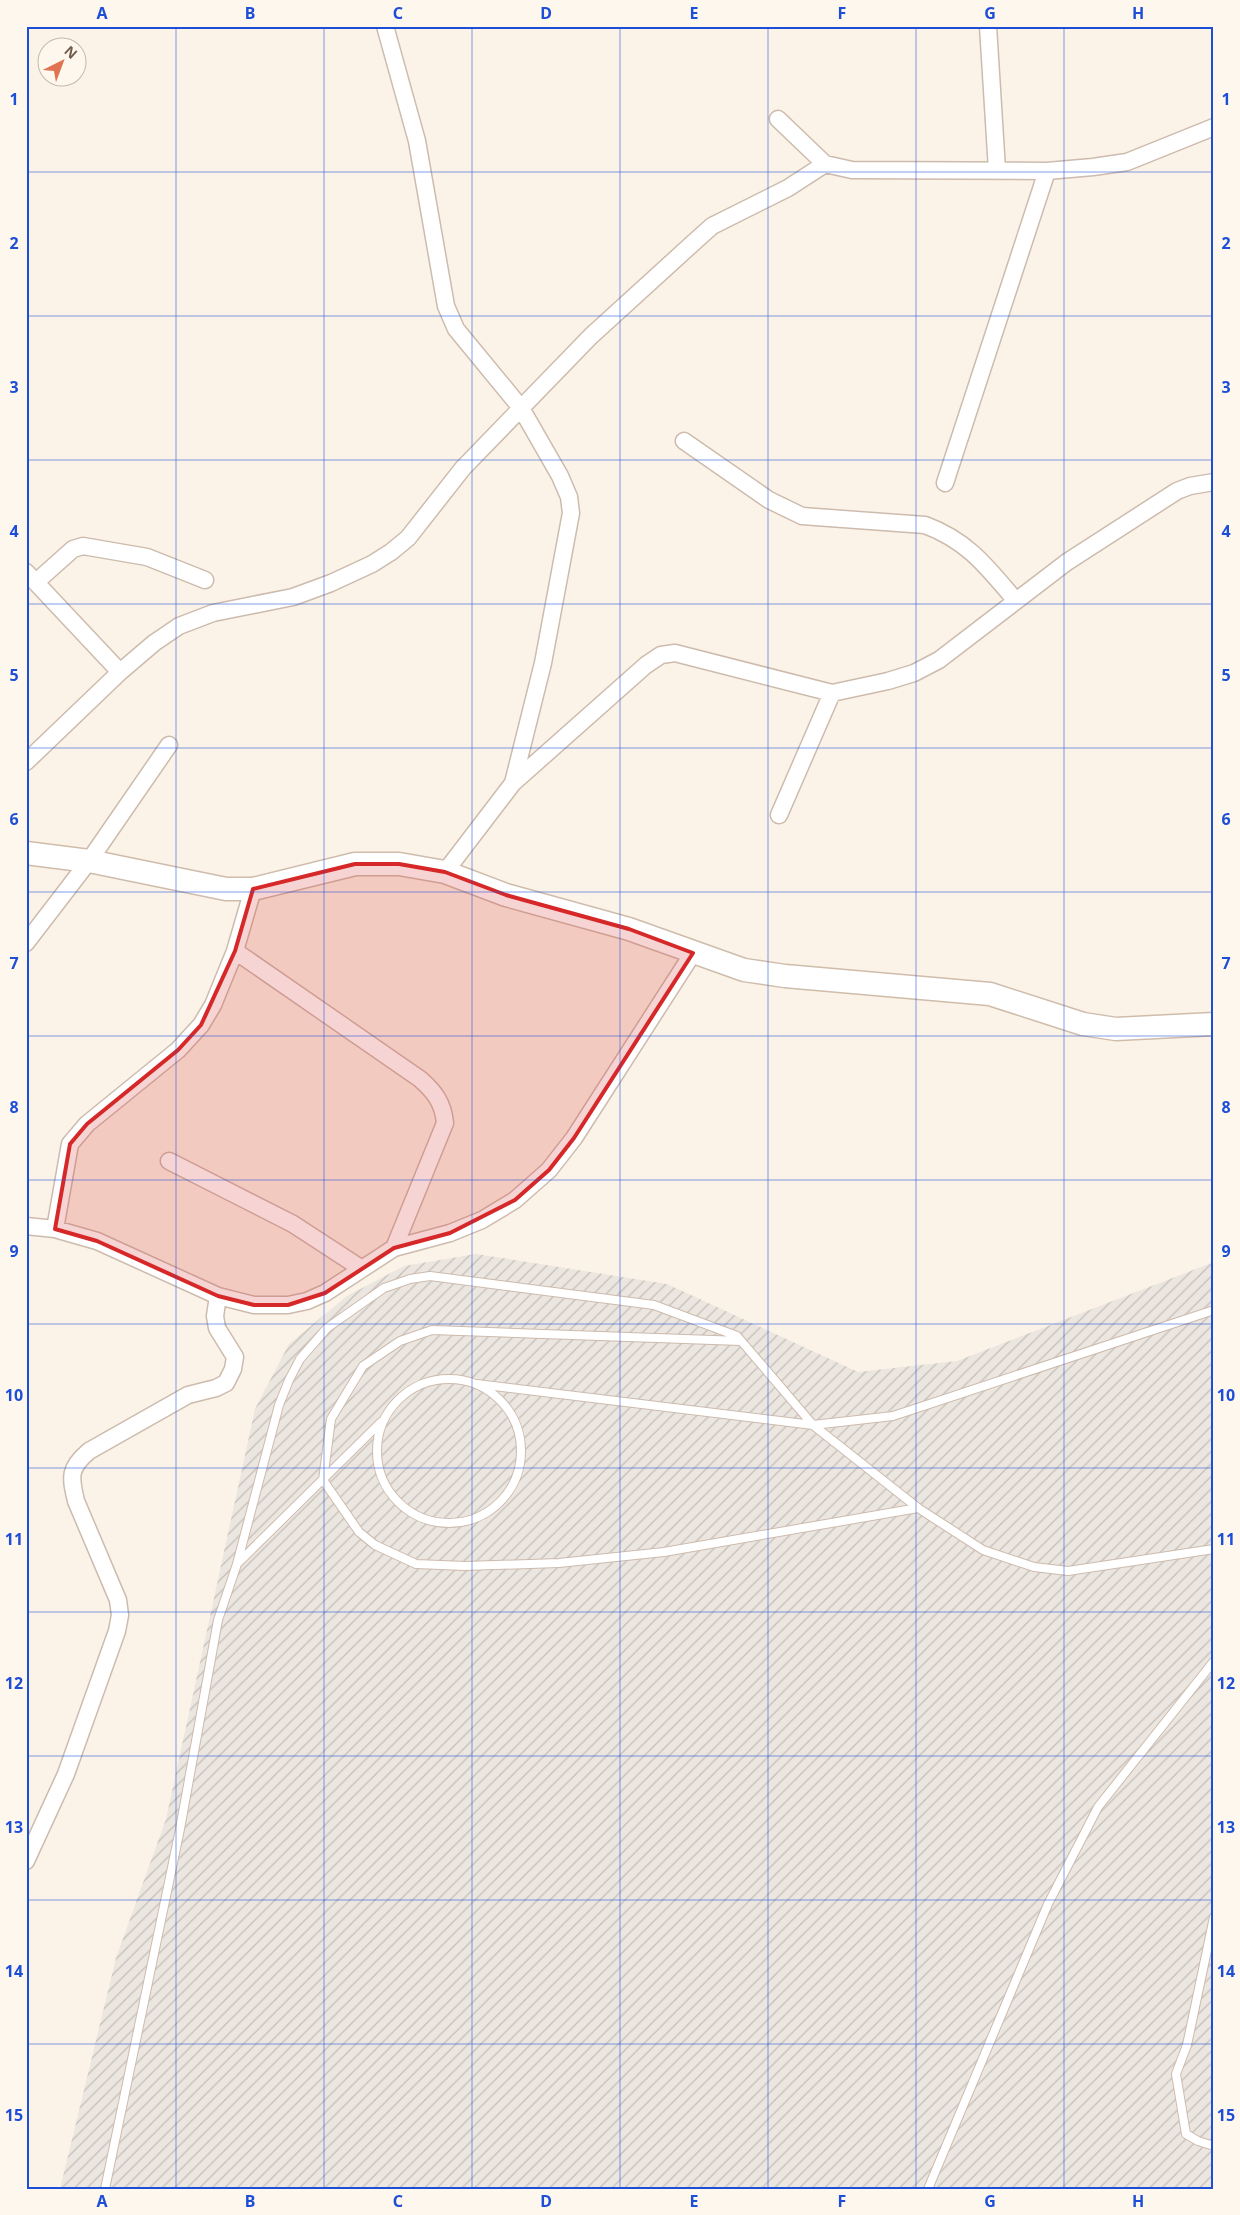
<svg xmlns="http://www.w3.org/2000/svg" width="1240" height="2215" viewBox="0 0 1240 2215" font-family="'Noto Sans',sans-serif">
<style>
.industrial{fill:url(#industrial-furrows)}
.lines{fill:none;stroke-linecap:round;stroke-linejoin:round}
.lane-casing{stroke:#cdbbad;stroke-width:10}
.street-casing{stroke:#cdbbad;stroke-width:19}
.secondary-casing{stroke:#cfbcab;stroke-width:25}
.lane{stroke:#fff;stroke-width:8}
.street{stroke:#fff;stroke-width:16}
.secondary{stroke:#fff;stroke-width:22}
.marked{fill:#d62828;fill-opacity:0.2;stroke:#d62828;stroke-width:4;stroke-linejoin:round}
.grid{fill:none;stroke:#1d4ed8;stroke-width:1;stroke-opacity:0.55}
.neatline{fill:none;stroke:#1d4ed8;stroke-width:2}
.grid-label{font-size:16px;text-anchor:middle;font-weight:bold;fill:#1d4ed8}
</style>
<defs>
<pattern id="industrial-furrows" width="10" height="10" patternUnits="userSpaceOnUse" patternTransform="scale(1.25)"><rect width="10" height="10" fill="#ece6e0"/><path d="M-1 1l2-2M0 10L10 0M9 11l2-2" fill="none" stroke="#c4bdb8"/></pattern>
</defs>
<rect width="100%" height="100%" fill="#fbf3e7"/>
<!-- industrial -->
<path class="industrial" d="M476 1254 667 1284 858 1372 957 1361 1214 1262V2189H60L116 1958 166 1819 255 1409 289 1344 347 1296 404 1266Z"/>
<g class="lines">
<!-- lane casing -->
<g class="lane-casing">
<path id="lane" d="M741 1341 432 1330 400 1341 363 1366 331 1419 323 1480 359 1532 375 1545 416 1564 465 1566 559 1563 664 1552 918 1508
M377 1451a72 72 0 1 1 144 0a72 72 0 1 1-144 0Z
M477 1384 813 1425 893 1416 1214 1310
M237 1564 279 1405 289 1380 300 1359 327 1328 384 1288 410 1279 430 1276 654 1305 737 1336 813 1425 918 1508 983 1550 1034 1567 1068 1571 1214 1549
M1214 1917 1187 2045 1176 2074 1186 2134 1198 2141 1214 2146
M105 2189 180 1829 218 1620 237 1564 381 1422
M928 2189 1048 1904 1098 1807 1214 1661"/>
</g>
<!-- street casing -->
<g class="street-casing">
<path id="street" d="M385 26 417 141 446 306 456 329 521 408 560 476 569 497 571 513 543 663 513 783
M988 26 997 170
M778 119 825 164 852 170 1047 171 1093 167 1127 162 1214 127
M684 441 769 500 802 516 925 525C968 541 987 567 1016 601
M945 483 1047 171
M26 572 120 672
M36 582 73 549 83 546 147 557 205 580
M832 693 888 681 914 673 939 660 1067 562 1177 491 1190 486 1214 482
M26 762 120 672 154 643 179 626 213 613 293 597 331 583 372 564 391 552 408 538 463 468 591 336 692 244 712 226 788 188 825 164
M445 872 513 783 646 665 661 655 675 653 832 693 779 815
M26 943 89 861 169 745
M235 951 420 1079C435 1092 443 1103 445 1123L394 1248
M169 1161 293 1224 362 1269
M26 1226 55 1229 97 1241 218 1296 254 1305H288L307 1301 325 1293 394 1248 450 1233 482 1220 515 1200 549 1170 574 1138 693 953
M55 1229 70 1144 87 1124 178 1050 201 1025 213 1005 235 951 253 889
M26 1861 66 1774 117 1631 120 1615 118 1600 76 1501C70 1476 69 1468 89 1451L188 1395 216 1388 226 1383 233 1369 235 1357 217 1328 215 1316 218 1296"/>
</g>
<!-- secondary casing -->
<g class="secondary-casing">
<path id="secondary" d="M26 853 89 861 226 889H253L355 864H399L445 872 506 895 629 929 744 970 785 976 990 994 1083 1024 1116 1029 1214 1024"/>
</g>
<!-- lane -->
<use href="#lane" class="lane"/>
<!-- street -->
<use href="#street" class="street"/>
<!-- secondary -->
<use href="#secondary" class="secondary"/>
</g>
<!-- marked area -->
<path class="marked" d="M355 864H399L445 872 506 895 629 929 693 953 574 1138 549 1170 515 1200 450 1233 394 1248 325 1293 288 1305H254L218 1296 97 1241 55 1229 70 1144 87 1124 178 1050 201 1025 235 951 253 889Z"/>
<!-- grid -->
<path class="grid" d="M176 26V2189M324 26V2189M472 26V2189M620 26V2189M768 26V2189M916 26V2189M1064 26V2189M26 172H1214M26 316H1214M26 460H1214M26 604H1214M26 748H1214M26 892H1214M26 1036H1214M26 1180H1214M26 1324H1214M26 1468H1214M26 1612H1214M26 1756H1214M26 1900H1214M26 2044H1214"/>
<!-- border -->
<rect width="1240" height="2215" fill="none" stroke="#fef7ed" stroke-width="55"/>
<!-- north arrow -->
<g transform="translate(62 62) rotate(42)"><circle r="24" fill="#fef7ed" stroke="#c6b9ad"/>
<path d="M0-4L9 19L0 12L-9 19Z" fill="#df7352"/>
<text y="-8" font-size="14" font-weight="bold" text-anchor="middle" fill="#735b4c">N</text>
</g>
<rect x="28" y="28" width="1184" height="2160" class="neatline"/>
<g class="grid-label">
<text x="102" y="19">A</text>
<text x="250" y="19">B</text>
<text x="398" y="19">C</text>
<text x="546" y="19">D</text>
<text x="694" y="19">E</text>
<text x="842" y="19">F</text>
<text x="990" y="19">G</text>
<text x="1138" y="19">H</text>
<text x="14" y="105">1</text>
<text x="1226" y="105">1</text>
<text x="14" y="249">2</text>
<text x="1226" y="249">2</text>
<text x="14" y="393">3</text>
<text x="1226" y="393">3</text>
<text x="14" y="537">4</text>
<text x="1226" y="537">4</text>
<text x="14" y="681">5</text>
<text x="1226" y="681">5</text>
<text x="14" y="825">6</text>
<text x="1226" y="825">6</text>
<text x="14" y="969">7</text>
<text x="1226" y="969">7</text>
<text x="14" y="1113">8</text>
<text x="1226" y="1113">8</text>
<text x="14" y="1257">9</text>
<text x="1226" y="1257">9</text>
<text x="14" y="1401">10</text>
<text x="1226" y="1401">10</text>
<text x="14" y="1545">11</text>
<text x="1226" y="1545">11</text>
<text x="14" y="1689">12</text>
<text x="1226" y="1689">12</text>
<text x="14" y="1833">13</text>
<text x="1226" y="1833">13</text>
<text x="14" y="1977">14</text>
<text x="1226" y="1977">14</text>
<text x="14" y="2121">15</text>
<text x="1226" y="2121">15</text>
<text x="102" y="2207">A</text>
<text x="250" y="2207">B</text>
<text x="398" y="2207">C</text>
<text x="546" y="2207">D</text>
<text x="694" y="2207">E</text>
<text x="842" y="2207">F</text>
<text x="990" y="2207">G</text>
<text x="1138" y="2207">H</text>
</g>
</svg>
